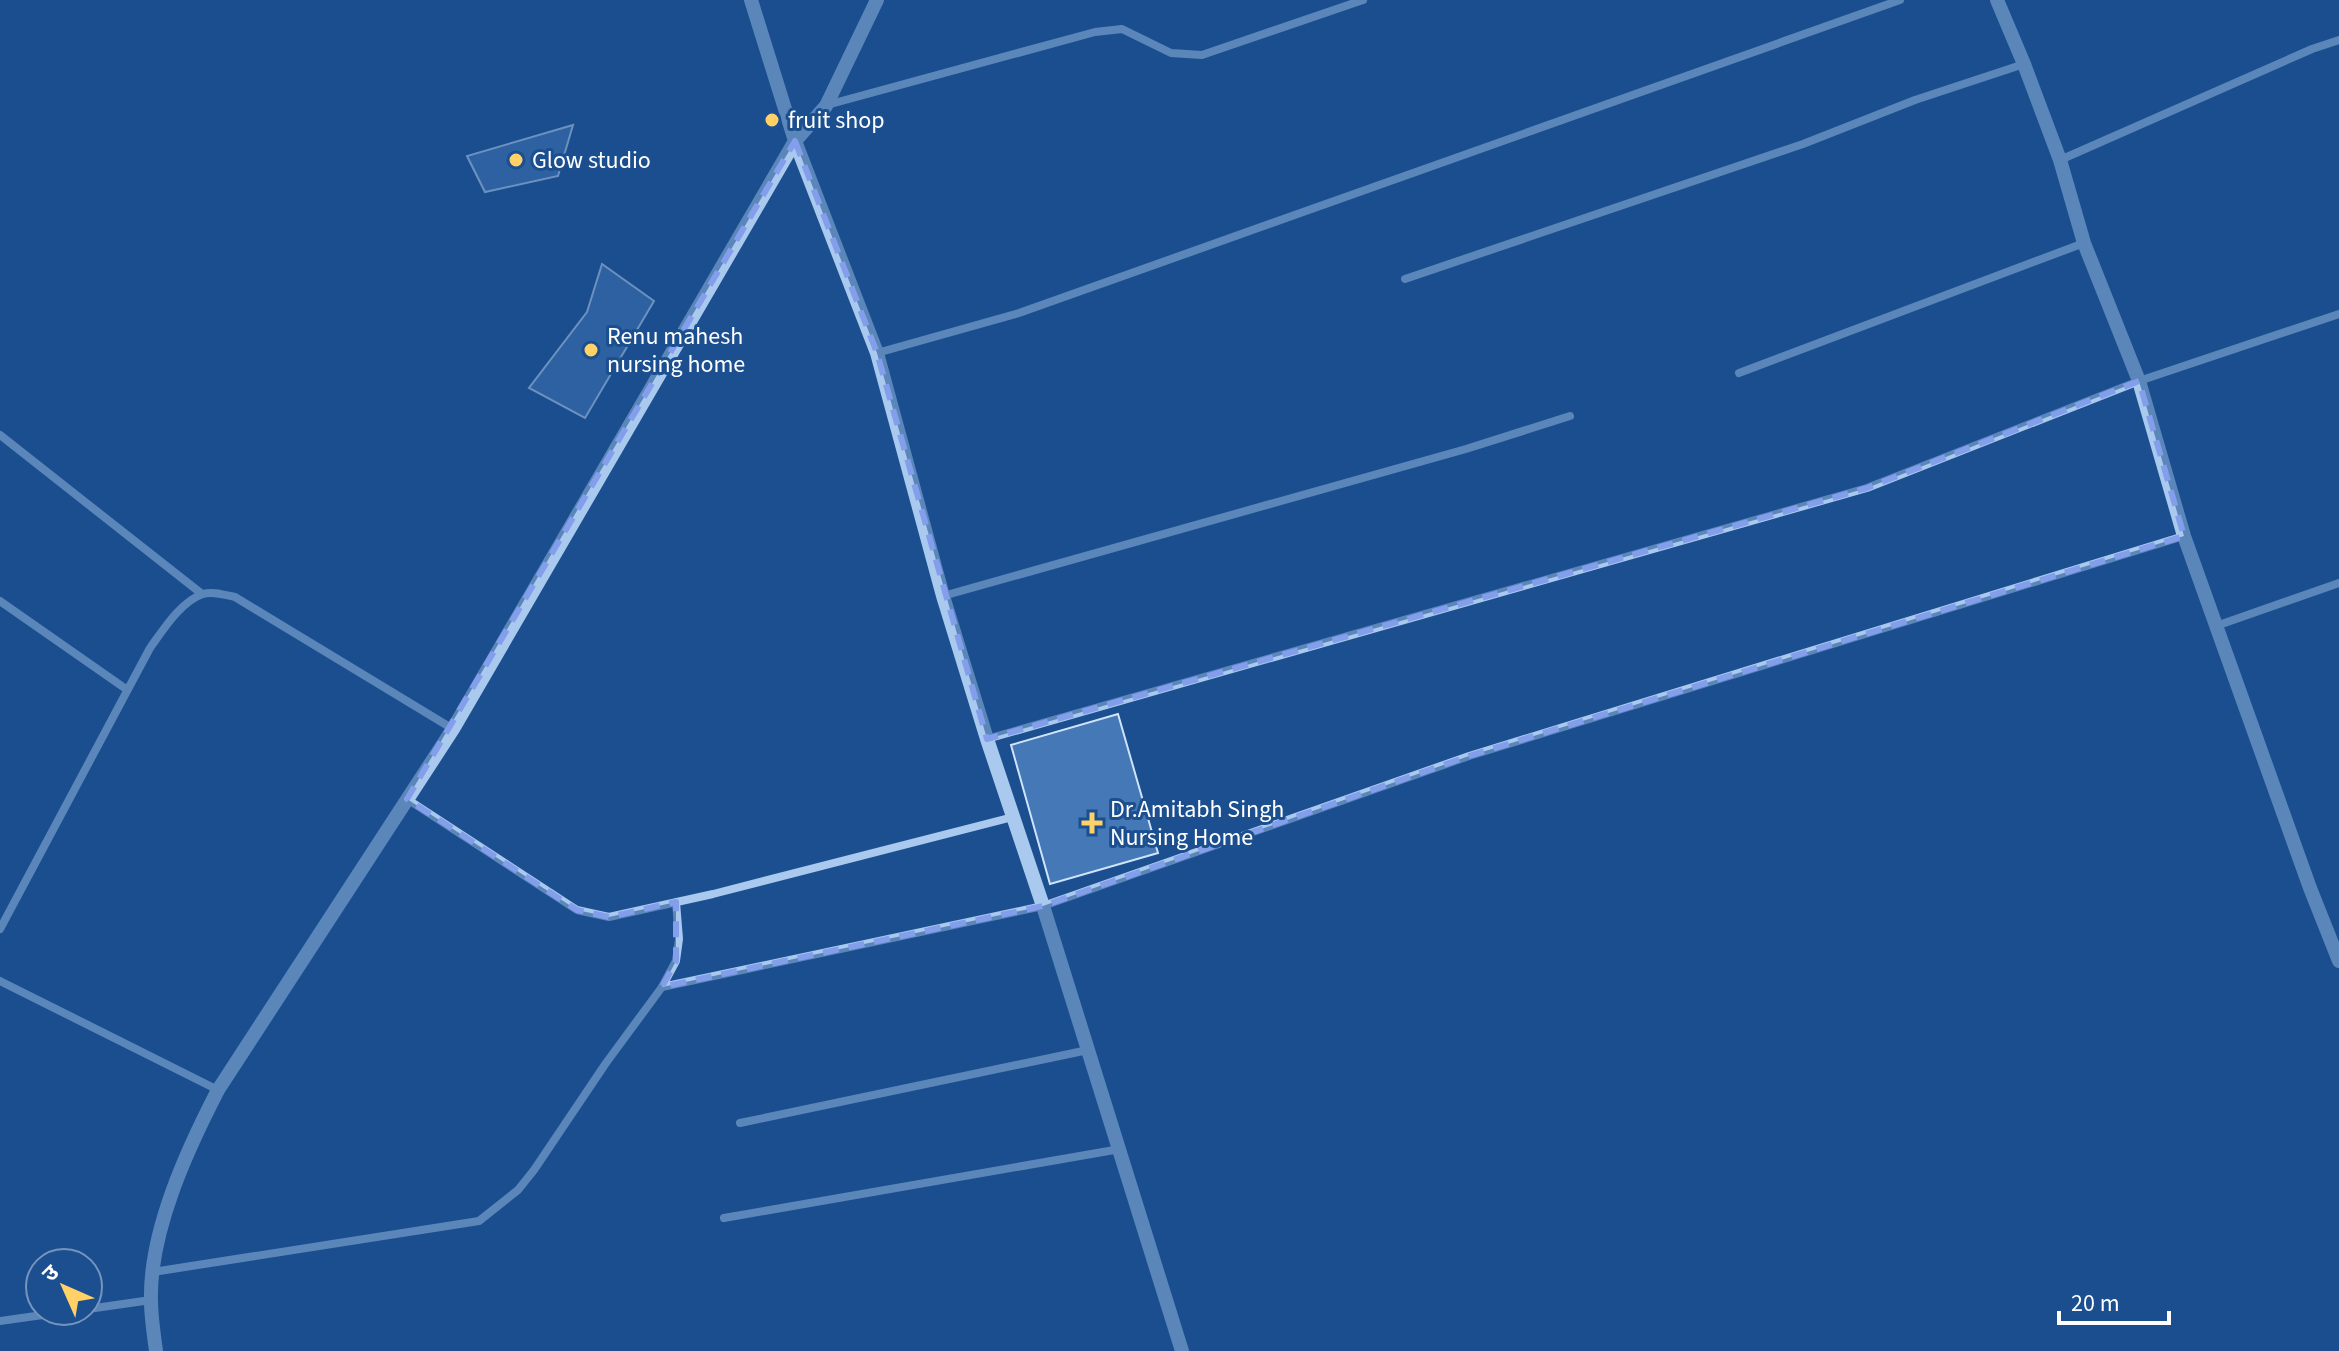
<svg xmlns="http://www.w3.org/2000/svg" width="2339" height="1351" viewBox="0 0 2339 1351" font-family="'Source Sans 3','Noto Sans Devanagari',sans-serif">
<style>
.building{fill:#4478b7;stroke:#cfe3fa;stroke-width:2}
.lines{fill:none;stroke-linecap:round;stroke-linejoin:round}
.minor{stroke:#a9c9ee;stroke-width:8}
.tertiary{stroke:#a9c9ee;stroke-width:14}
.marked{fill:none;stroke:#839eea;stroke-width:6;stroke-dasharray:16 10;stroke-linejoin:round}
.poi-dot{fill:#ffd166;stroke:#1b4f8f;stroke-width:3}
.labels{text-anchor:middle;stroke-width:6;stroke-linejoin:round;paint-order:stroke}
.poi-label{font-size:24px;fill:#fff;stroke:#1b4f8f;text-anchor:start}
</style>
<rect width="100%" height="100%" fill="#1b4f8f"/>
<!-- building -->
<path class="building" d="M573 125 558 176 485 192 467 156Z
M602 264 654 301 585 418 529 388 587 312Z
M1118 714 1158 853 1050 884 1011 745Z"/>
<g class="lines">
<!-- minor -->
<path class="minor" d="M827 105 1095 32 1122 29 1171 53 1202 55 1363 0
M2060 160 2312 49 2339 40
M1405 279 1803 144 1915 100 2024 64
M877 353 1019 313 1900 0
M1739 373 2084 243
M0 435 202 594
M943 596 1466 449 1570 416
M0 601 126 689
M2216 626 2339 583
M987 739 1867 488 2139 381 2339 314
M407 799 577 910 609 917 713 894 1013 817
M0 929 150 648C163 630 181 601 203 594 213 591 225 595 235 597L453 729
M0 981 218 1090
M662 987 1043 906 1469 756 2184 536
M740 1123 1088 1050
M724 1218 1120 1149
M153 1272 479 1221 518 1190 534 1170 606 1063 662 987 676 961 679 939 676 902
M88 1309 151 1300
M0 1321 71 1311"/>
<!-- tertiary -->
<path class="tertiary" d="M751 0 795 141 877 353 943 596 987 739 1043 906 1182 1351
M1997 0 2024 64 2060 160 2084 243 2139 381 2184 536 2310 888 2339 961
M156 1351C154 1335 151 1318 151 1301 149 1232 187 1150 218 1090L453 729 795 141 826 106 877 0"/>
</g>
<!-- marked area -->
<path d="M0 0H2339V1351H0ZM795 141 877 353 987 739 1867 488 2139 381 2184 536 1469 756 1043 906 662 987 676 961V902L609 917 577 910 407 799Z" fill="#1b4f8f" fill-opacity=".55" fill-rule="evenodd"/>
<path class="marked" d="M795 141 877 353 987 739 1867 488 2139 381 2184 536 1469 756 1043 906 662 987 676 961V902L609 917 577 910 407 799Z"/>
<!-- markers -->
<g class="poi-dot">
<circle cx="772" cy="120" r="8"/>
<circle cx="516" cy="160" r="8"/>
<circle cx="591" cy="350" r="8"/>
<path d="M1088 811h8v8h8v8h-8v8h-8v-8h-8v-8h8z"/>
</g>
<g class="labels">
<!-- poi labels -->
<g class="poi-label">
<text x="788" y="128">fruit shop</text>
<text x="532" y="168">Glow studio</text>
<text x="607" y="344">Renu mahesh<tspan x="607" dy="28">nursing home</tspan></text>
<text x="1110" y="817">Dr.Amitabh Singh<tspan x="1110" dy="28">Nursing Home</tspan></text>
</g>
</g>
<!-- north arrow -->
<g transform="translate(64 1287) rotate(315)"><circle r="38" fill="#1b4f8f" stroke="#7695bc" stroke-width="2"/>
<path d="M0-6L14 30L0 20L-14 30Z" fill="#ffd166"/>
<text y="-12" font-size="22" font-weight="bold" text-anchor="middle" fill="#ffffff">उ</text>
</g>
<!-- scale -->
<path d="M2059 1311v12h110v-12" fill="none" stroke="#ffffff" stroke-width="4"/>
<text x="2071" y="1311" font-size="24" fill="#ffffff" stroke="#1b4f8f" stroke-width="6" paint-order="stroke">20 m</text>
</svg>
